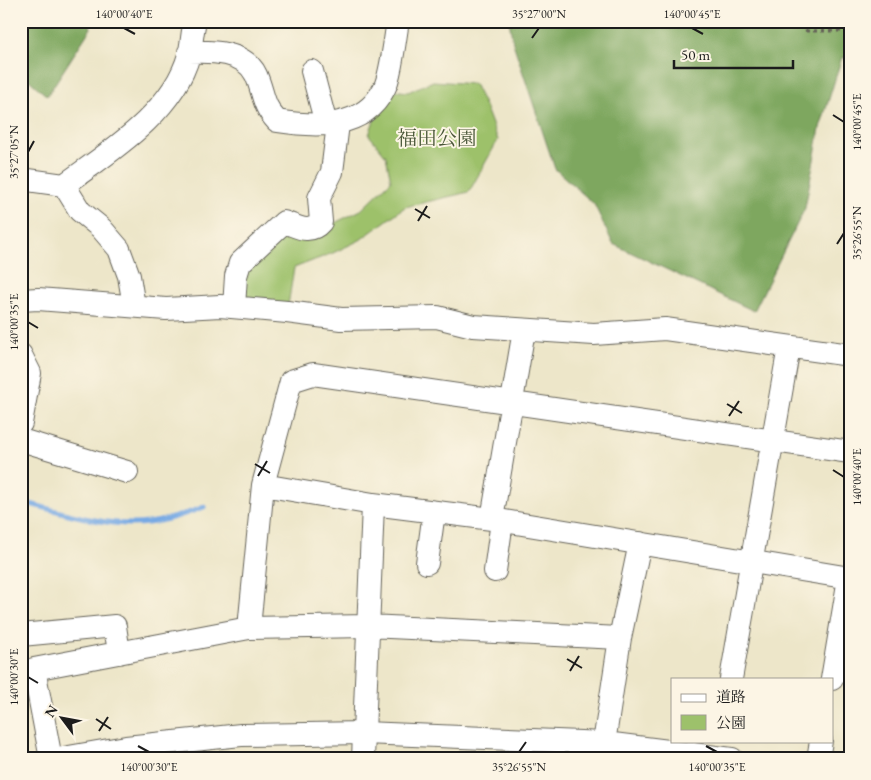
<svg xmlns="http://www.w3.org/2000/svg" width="871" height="780" viewBox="0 0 871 780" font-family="'EB Garamond','Noto Serif JP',serif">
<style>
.green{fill:#9dc16b;stroke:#5c6e44}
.forest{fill:#7ea75f;stroke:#4d623e}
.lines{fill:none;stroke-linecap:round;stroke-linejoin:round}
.stream{stroke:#78aae4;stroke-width:5}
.minor-casing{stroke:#656359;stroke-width:24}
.path{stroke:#656359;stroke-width:3;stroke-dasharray:4 4;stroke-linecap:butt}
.minor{stroke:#fff;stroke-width:22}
.ticks{fill:none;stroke:#1c1c1c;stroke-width:2}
.labels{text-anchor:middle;stroke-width:4;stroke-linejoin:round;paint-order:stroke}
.park-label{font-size:20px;fill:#495638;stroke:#fcf5e5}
.neatline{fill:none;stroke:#1c1c1c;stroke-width:2}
.ticks-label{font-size:12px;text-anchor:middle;fill:#1c1c1c}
</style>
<rect width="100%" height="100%" fill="#fcf5e5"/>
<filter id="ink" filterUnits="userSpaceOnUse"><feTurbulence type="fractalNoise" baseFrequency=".02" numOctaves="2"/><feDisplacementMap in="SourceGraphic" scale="10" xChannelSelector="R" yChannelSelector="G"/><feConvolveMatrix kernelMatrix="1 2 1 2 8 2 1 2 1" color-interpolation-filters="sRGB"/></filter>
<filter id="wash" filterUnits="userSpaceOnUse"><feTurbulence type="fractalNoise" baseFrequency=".0096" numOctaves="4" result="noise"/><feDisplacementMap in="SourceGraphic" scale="20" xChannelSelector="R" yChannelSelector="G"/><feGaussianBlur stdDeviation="1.12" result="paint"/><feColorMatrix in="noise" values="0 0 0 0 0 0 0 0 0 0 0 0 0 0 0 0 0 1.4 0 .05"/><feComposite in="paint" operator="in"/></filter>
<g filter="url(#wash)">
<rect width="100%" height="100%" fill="#ede6c9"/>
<!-- green -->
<path class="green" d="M433 81 474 84 485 106 498 140 469 192 405 207 360 240 333 253 294 268 287 312 238 308 241 269 269 240 314 233 361 210 391 181 386 156 369 135 384 89 408 92Z"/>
<!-- forest -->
<path class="forest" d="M21 21H89L91 28 47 96 21 73Z
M509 21H850V60L842 57 820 128 805 208 754 311 613 244 594 204 555 169 513 43Z"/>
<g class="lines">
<!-- stream -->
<path class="stream" d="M21 502C57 510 95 524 132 524 157 524 181 516 204 507"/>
</g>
</g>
<g filter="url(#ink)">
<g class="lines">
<!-- minor casing -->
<g class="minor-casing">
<path id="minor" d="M189 52C211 51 245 51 256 75 264 93 262 105 277 121 316 127 363 130 384 89 391 76 395 38 398 21
M312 71 326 124
M21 179 64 185 80 211 101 228 119 249 129 276 134 306
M64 185C109 152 173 113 189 55 192 44 192 32 195 21
M21 300 38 299 166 309 220 306 287 312 341 319 437 317 473 326 594 334 665 329 850 355
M234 307 236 276 240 263 284 222C298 227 310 235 321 222L319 198 332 172 338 124
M21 355 30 373 21 423
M21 440 127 472
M263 485 373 504 492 519 850 578
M492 519 524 330
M427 563 434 512
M495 571 502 521
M249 628 263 485 291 381 313 374 850 452
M21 635 115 626 119 653
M731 679 789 347
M832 679 849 578
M602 756 620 638 640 543
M51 759 34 669 249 628 368 626 620 638
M57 759 126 747 241 735 364 733 605 743 732 759
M363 759 373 504
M818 759 821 741"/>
</g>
<!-- path -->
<path class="path" d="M792 21 807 31H850"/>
<!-- minor -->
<use href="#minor" class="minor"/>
</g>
</g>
<!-- ticks -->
<path class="ticks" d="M124 28 135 34M692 28 703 34M532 38 539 28M833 115 844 122M28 152 34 141M415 209 430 218M418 221 427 206M837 244 844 233M28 322 38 328M727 404 742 413M729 416 739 401M255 464 270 473M833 470 844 477M258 476 267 461M567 659 582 668M570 671 579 656M28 677 38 683M96 719 111 729M99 731 108 717M138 746 149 752M706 746 717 752M519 752 526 742"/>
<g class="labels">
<!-- park labels -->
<g class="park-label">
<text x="437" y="145">福田公園</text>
</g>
</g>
<!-- margin -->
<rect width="871" height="780" fill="none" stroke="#fcf5e5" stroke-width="55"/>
<!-- legend -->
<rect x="671" y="678" width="162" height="65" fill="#fcf5e5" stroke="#a29e95"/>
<rect x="681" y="694" width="25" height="8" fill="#ffffff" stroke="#a29e95"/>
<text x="716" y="702" font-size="15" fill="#1c1c1c">道路</text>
<rect x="681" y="715" width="25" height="15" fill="#9dc16b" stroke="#a29e95"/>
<text x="716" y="728" font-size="15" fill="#1c1c1c">公園</text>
<!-- north arrow -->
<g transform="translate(62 718) rotate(302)" stroke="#fcf5e5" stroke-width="4" paint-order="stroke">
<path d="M0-4L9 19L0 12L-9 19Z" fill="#1c1c1c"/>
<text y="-8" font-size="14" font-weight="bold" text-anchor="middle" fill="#1c1c1c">N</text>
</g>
<!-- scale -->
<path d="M674 60v8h119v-8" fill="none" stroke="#1c1c1c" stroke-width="2.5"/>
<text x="681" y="60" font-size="15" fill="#1c1c1c" stroke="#fcf5e5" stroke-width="4" paint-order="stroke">50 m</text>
<rect x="28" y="28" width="816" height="724" class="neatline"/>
<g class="ticks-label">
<text x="124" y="18">140°00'40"E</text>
<text x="539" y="18">35°27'00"N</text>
<text x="692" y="18">140°00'45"E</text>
<text transform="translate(857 122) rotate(-90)" y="4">140°00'45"E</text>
<text transform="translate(14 152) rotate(-90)" y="4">35°27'05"N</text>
<text transform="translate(857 233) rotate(-90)" y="4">35°26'55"N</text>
<text transform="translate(14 322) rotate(-90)" y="4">140°00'35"E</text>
<text transform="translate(857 477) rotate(-90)" y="4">140°00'40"E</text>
<text transform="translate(14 677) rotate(-90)" y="4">140°00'30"E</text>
<text x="149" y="771">140°00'30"E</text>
<text x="519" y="771">35°26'55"N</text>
<text x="717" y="771">140°00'35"E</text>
</g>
</svg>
